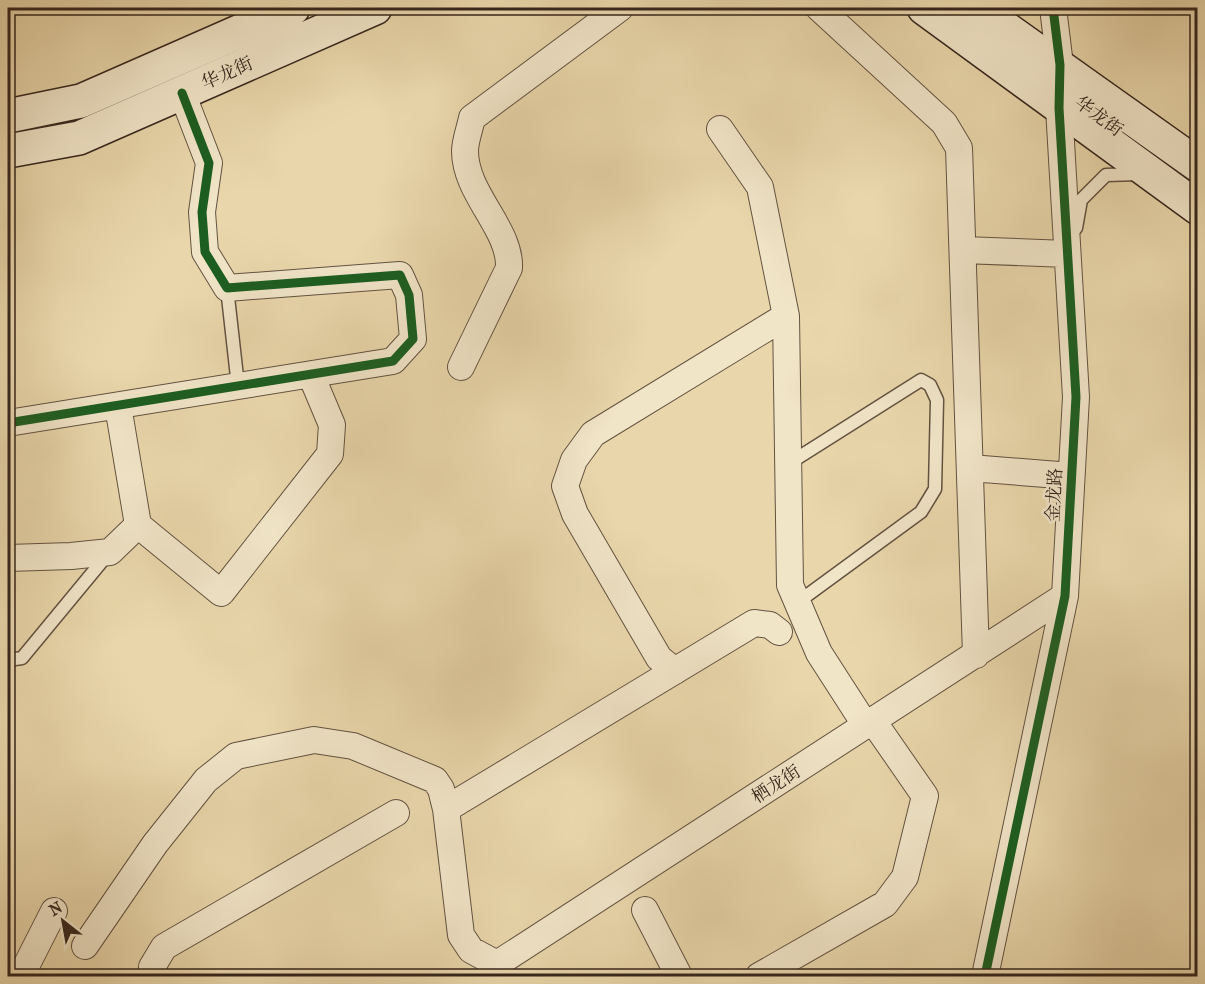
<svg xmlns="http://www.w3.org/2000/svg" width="1205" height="984" viewBox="0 0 1205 984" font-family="'IM FELL French Canon','Noto Serif SC',serif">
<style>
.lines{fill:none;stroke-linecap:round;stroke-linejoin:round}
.service-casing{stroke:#635241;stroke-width:15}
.minor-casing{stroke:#635241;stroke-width:28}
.secondary-casing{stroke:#36261e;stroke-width:36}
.service{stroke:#f1e5c8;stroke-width:12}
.minor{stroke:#f1e5c8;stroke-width:26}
.secondary{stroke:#f1e5c8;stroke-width:33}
.cycleway-casing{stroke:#f1e5c8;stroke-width:13}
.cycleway{stroke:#1b5e20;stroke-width:9}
.labels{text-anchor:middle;stroke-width:5;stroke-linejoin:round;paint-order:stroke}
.street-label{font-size:18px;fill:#36261e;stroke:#f1e5c8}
</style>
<rect width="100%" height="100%" fill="#e9d7ab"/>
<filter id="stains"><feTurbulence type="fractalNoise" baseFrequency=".00333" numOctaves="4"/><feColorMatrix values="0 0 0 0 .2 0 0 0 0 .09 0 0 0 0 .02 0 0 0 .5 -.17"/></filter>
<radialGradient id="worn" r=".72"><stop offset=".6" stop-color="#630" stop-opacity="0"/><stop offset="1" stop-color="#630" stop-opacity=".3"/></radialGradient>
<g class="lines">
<!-- service casing -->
<g class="service-casing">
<path id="service" d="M1076 228 1081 200 1106 175 1139 174
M227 288 238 386
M788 464 921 380 930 385 937 400 935 489 921 512 798 602
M8 660 22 658 108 554"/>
</g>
<!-- minor casing -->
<g class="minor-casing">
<path id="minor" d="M819 8 944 123 959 148 976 655
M720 129 760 187 786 316 790 585 819 653 866 726
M963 250 1067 254
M461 367 509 268C511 229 465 194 465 151 465 141 470 128 472 118L620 8
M8 423 393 361 413 339 409 295 400 275 227 288 205 252 202 212 209 163 182 93
M970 468 1071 476
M138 525 221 593 330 454 332 425 311 375
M8 558 71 556 110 552 138 525 118 406
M675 671 659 658 575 514 565 486 574 460 593 434 786 316
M446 809 754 623 770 625 779 632
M645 910 679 976
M85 946 155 844 206 780 236 756 314 740 353 746 435 780 441 789 446 809 461 935 471 950 497 964
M21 976 54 911
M156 976 152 967 164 947 396 813
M495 976 497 964 1065 596
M759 976 885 904 905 877 925 796 873 721
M985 976 1065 596 1076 397 1059 108 1060 65 1053 8"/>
</g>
<!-- secondary casing -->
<g class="secondary-casing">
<path id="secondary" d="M924 8 1198 208
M977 8 1198 165
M8 116 81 101 293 8
M8 151 79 138 375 8"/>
</g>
<!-- service -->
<use href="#service" class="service"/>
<!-- minor -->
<use href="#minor" class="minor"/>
<!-- secondary -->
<use href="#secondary" class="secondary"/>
<!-- cycleway casing -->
<g class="cycleway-casing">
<path id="cycleway" d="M8 423 393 361 413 339 409 295 400 275 227 288 205 252 202 212 209 163 182 93
M985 976 1065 596 1076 397 1059 108 1060 65 1053 8"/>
</g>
<!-- cycleway -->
<use href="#cycleway" class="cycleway"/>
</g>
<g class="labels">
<!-- street labels -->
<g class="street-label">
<text transform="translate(227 73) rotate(-24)" y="6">华龙街</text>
<text transform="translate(1099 116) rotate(36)" y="6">华龙街</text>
<text transform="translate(1054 495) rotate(-87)" y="6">金龙路</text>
<text transform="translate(776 784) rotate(-33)" y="6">栖龙街</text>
</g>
</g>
<!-- margin -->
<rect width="1205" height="984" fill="none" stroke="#e9d7ab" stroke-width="30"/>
<rect x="9" y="9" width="1187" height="966" fill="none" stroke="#36261e" stroke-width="3"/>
<rect x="15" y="15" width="1175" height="954" fill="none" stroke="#36261e" stroke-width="1.5"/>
<!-- north arrow -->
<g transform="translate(63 921) rotate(329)" stroke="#f1e5c8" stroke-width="4.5" paint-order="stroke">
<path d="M0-4.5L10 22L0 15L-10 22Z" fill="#36261e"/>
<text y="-9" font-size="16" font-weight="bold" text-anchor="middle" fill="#36261e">N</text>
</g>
<rect width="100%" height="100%" filter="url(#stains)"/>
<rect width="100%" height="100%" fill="url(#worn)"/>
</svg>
